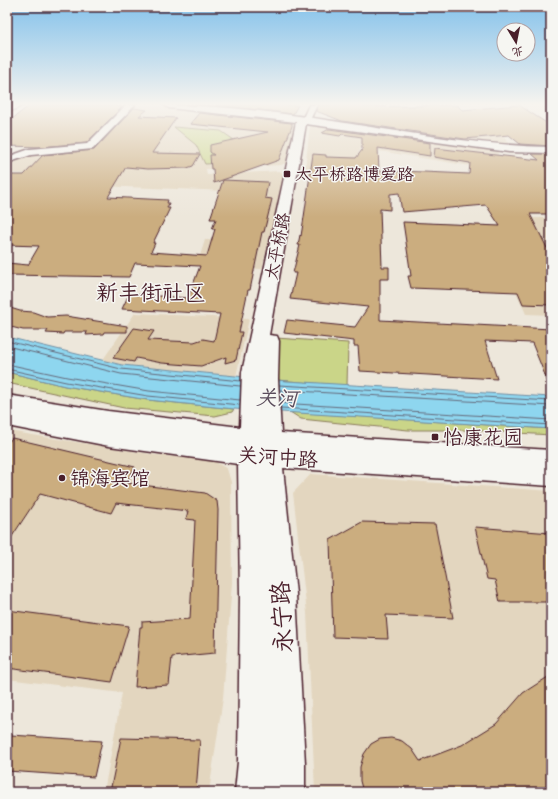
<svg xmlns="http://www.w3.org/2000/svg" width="558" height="799" viewBox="0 0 558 799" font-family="Caveat,'LXGW WenKai TC',sans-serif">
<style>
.built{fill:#e3d6bf}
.green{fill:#cad588;stroke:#8a7a5a}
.water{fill:#8ed6ef;stroke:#738da1}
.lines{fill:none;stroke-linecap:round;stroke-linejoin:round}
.shore{stroke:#656879;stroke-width:1}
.building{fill:#cbad7f;stroke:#4a1f2b}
.minor-casing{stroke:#4a1f2b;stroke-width:3}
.major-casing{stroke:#4a1f2b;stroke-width:3}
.minor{fill:#f6f6f2;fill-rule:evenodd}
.major{fill:#f6f6f2;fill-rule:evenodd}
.poi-dot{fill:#4a1f2b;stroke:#f6f6f2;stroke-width:1.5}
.labels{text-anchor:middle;stroke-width:3;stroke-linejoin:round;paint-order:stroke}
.far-poi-label{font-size:17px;fill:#4a1f2b;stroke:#f6f6f2;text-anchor:start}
.far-street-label{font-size:17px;fill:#4a1f2b;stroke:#f6f6f2}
.poi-label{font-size:20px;fill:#4a1f2b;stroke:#f6f6f2;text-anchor:start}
.street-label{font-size:20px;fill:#4a1f2b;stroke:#f6f6f2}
.water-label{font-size:21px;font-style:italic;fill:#5b4d5c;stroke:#f6f6f2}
.quarter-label{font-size:22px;fill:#4a1f2b;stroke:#f6f6f2}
.near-street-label{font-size:24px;fill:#4a1f2b;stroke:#f6f6f2}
</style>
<rect width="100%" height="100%" fill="#ede7db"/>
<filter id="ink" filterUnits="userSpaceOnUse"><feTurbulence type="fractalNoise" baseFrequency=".025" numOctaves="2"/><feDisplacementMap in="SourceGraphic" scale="8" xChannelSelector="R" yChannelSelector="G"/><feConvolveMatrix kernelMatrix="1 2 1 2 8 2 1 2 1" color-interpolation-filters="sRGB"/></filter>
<g filter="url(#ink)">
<!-- built -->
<path class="built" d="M140 105 290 121 295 123 286 163 281 165 206 169 207 175 279 171 284 174 262 269 197 265 205 240 241 241 254 192 74 185 82 175 7 173V162L31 153 95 148 126 114 135 106Z
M434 120 501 134 512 147 444 136Z
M315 125 499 150 495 170 361 148 358 154 357 181 304 178 310 126Z
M545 218 551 228V315L526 314 507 272H522L496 219Z
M135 313 249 319 236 376 122 365 102 361Z
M8 431 156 455 214 461 227 469 231 482 232 583 223 698 209 792H104L122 693 7 679Z
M311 474 551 491V792H315L307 613 293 493Z"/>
<!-- green -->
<path class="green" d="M174 127 221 131 234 140H232L250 162 205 164 196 145Z
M276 338 348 343 347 386 277 380Z
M7 372 65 386 148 400 234 409 232 412 215 416 124 408 7 383Z
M290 412 551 429V435L467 430H408L301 419Z"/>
<!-- water -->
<path class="water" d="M7 337 122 365 287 381 551 397V429L234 409 148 400 65 386 7 372Z"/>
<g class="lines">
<!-- shore -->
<path class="shore" d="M7 341 121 369 241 381
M7 346 121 374 240 386
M7 364 67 377 149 391 240 400
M7 369 66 382 148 396 240 405
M279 385 551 401
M280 390 551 406
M280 403 551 420
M281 408 551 425"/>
</g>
<!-- building -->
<path class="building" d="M30 105H110L122 107 86 143 41 147 7 146V123Z
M216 105H298L293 114Z
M318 105H364V107L457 105 462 110 519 105 551 126V146L520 144 509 135 465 139 342 121 316 111Z
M134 108 147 110 139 116 176 118 152 153 200 154 193 166 187 168 148 169 126 167 108 197 168 200 167 203H169L167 208H170L153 243H155L151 252 207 256 215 229H212L216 219H210L223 180 268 182 265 198 272 199 264 232H262L250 290H248L239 332H242L236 360 225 363 226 357 201 366 162 363 136 358 134 362 113 358 134 328 154 331 148 340 194 342 203 339 214 341 220 314 122 309 129 294 188 298 200 266 135 263 129 277 7 275V263L28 265 39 246 7 245V178L11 175H24L43 155 94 150Z
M199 113 292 123V126L279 160 214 183 213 169H211L210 155H214L210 152V145L268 132 190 124Z
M329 129 430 143V156L378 148 379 171 401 172V171L469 174 470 163 434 157 435 148 539 160 532 154H551V214H530L547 248H551V305L523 304 518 292 411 288 408 276H411L403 222 500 226 486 205 402 212 399 193 390 194V210L380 209 382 267H389V279H380V320L551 329V390L532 343 485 341 497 379 360 371 358 346H354V341L284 333 287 320 355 327 368 307 290 299 296 273H293L300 245H298L300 235 301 236 304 217 313 154 326 155V157L356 158 362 150V137L342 134 340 136 322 133Z
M7 307 20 311 33 312 47 317 66 316 127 326V332H104L103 334 86 335 87 332H64L63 334 46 333 48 330H23L7 326Z
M12 438 135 467 126 483 205 493 217 501 218 510 215 653 172 657 169 685 135 687 140 627H142V622L190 619 195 520 186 519 188 511 116 503 111 513 40 494 7 544V444Z
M362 522 435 524 453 618 386 615 388 639 333 637 330 540Z
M475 527 551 533V602H500L495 580 487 579Z
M7 610 129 626 112 682 7 668Z
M551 675V792H363L360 781V767L364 754 371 744 380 739 391 738 402 741 412 749 420 761 462 745 496 724 523 693Z
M11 735 102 741 94 777 7 771V747Z
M121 738 200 740 196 792H110Z"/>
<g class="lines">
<!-- minor casing -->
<g class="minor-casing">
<path id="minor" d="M126 105H135L93 149 31 155 7 163V157L30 149 87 144Z
M309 105H317L309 122H303L302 120Z"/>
</g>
<!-- major casing -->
<g class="major-casing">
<path id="major" d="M9 105H24L7 113V106Z
M164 105C294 105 421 144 551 147V153L509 152 306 124 269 335 277 336 279 341 278 379 281 433 551 450V486L283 468 296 594 305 764V792H235L238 762 240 594 238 464 109 446 7 426V395L108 411 240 427 242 372 296 122 169 108Z"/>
</g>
<!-- minor -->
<use href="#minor" class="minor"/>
<!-- major -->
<use href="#major" class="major"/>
</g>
</g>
<!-- sky -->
<linearGradient id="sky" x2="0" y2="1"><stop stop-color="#84c2eb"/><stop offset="0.48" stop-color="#f7f4ef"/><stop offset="1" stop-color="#f7f4ef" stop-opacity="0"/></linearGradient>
<rect width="558" height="217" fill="url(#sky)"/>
<!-- markers -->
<g class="poi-dot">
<rect x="283" y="170" width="8" height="8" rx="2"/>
<rect x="431" y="433" width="8" height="8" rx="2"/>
<circle cx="62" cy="478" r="4"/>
</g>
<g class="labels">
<!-- far-poi labels -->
<g class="far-poi-label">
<text x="295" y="180">太平桥路博爱路</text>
</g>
<!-- far-street labels -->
<g class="far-street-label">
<text transform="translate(277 246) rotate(-79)" y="6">太平桥路</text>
</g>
<!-- poi labels -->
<g class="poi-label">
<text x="443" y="444">怡康花园</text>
<text x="70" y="485">锦海宾馆</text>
</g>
<!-- street labels -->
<g class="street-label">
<text transform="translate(278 457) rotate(4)" y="7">关河中路</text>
</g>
<!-- water labels -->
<g class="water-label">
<text transform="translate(277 398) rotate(2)" y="7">关河</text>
</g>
<!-- quarter labels -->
<g class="quarter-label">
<text x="151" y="300">新丰街社区</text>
</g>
<!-- near-street labels -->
<g class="near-street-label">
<text transform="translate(282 617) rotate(-93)" y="8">永宁路</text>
</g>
</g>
<!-- margin -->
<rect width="558" height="799" fill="none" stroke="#f6f6f2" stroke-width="24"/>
<rect x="12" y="12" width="534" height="775" fill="none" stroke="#4a1f2b" stroke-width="1.5" filter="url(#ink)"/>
<!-- north arrow -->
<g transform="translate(516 42) rotate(170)"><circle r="19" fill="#f6f6f2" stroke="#b1a0a2"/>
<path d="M0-3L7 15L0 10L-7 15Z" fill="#4a1f2b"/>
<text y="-6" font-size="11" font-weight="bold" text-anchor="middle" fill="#4a1f2b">北</text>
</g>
</svg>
